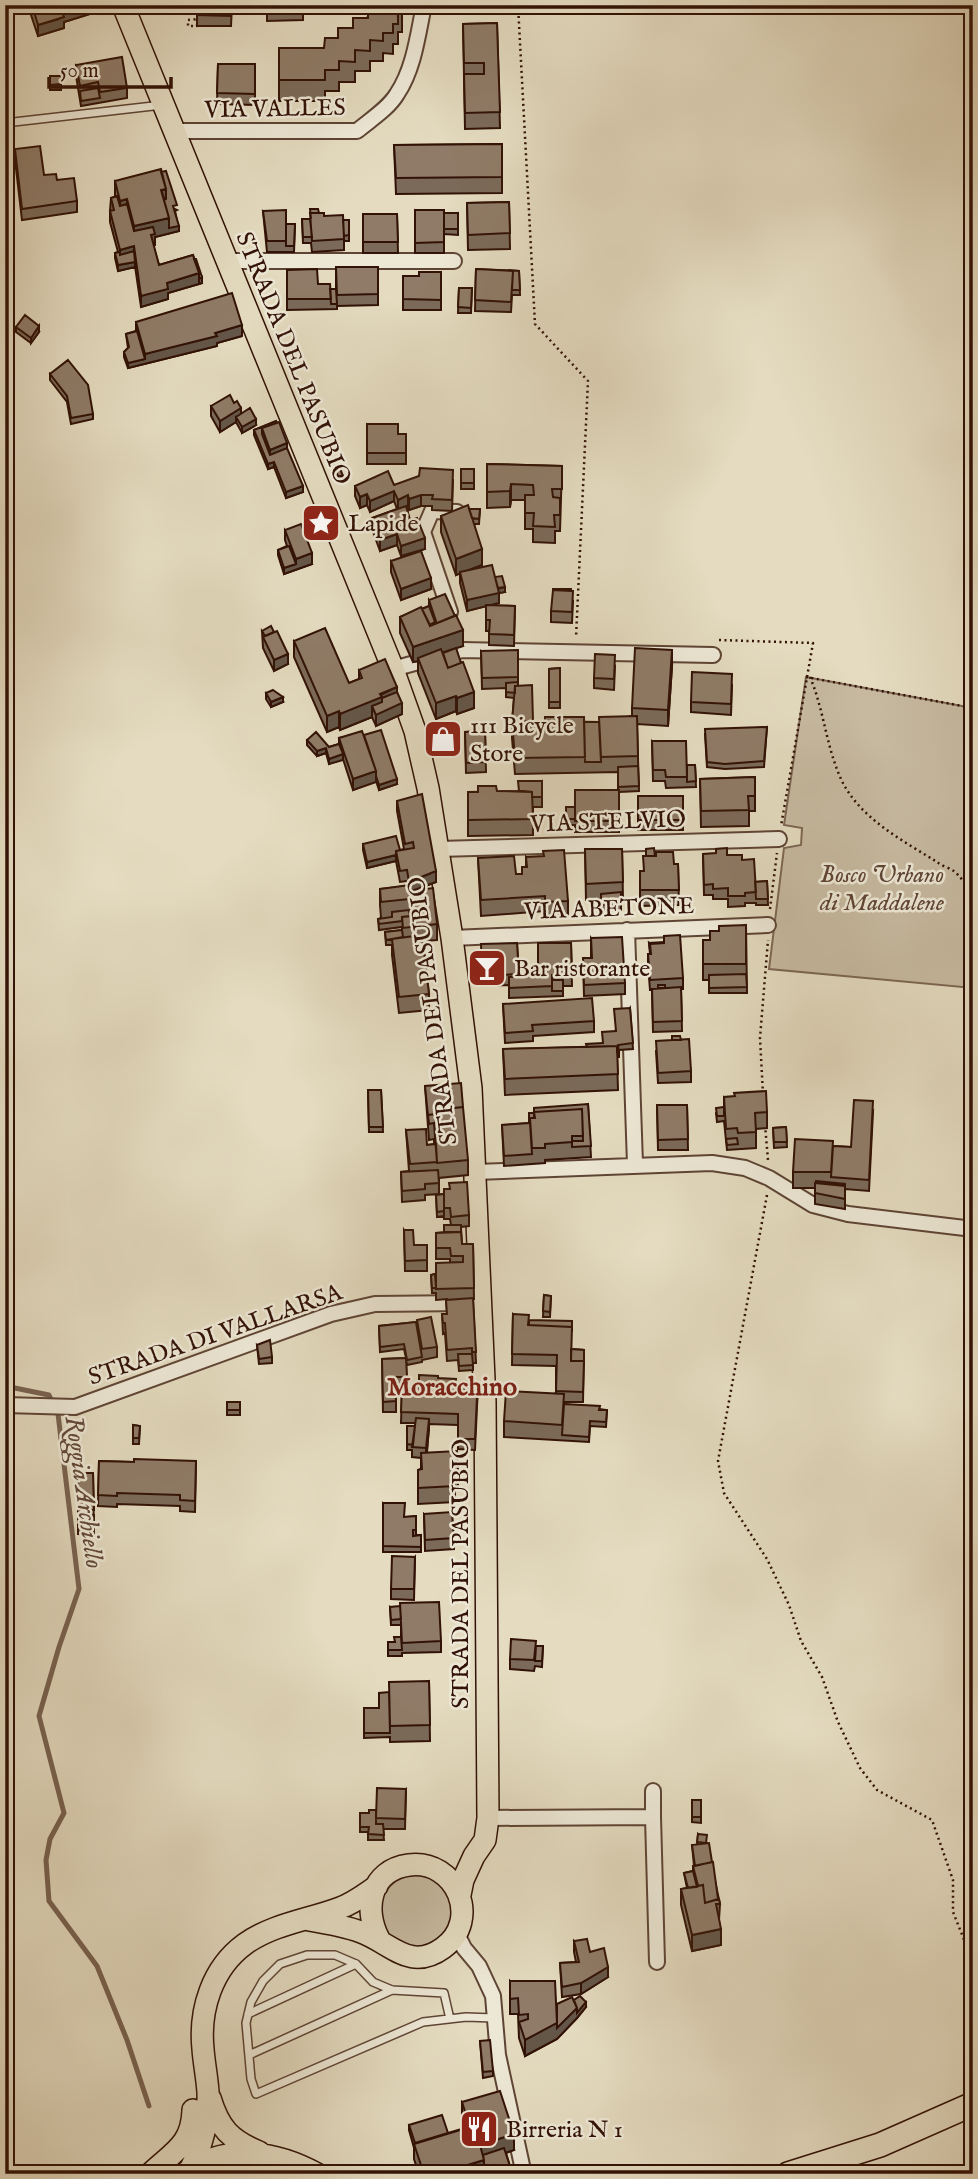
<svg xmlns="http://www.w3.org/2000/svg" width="978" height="2179" viewBox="0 0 978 2179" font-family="'IM FELL English',serif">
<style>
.green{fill:#c6b9a0;stroke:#7c6653;stroke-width:2}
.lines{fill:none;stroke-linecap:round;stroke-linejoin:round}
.stream{stroke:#786250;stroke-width:5}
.service-casing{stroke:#5e4434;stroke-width:10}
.minor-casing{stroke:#5e4434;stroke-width:18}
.primary-casing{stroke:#321206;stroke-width:24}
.trunk-casing{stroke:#321206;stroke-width:26}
.path{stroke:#321206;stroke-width:2.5;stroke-dasharray:2 3.5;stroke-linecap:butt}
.service{stroke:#ede8d6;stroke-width:7}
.minor{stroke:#ede8d6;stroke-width:14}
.primary{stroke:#e4dbc0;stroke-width:21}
.trunk{stroke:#e4dbc0;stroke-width:23}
.wall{fill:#7b6a59;stroke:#321206;stroke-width:2}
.shaded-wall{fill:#645648;stroke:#321206;stroke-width:2}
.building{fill:#8f7b67;stroke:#321206;stroke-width:2}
.labels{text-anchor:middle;stroke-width:5;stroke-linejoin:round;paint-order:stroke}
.street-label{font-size:24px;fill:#321206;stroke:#ede8d6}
.poi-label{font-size:24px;fill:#321206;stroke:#ede8d6;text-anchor:start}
.park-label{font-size:24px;font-style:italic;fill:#5e4434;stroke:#ede8d6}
.neighbourhood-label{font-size:26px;font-weight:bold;fill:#7a1f14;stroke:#ede8d6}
.water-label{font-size:26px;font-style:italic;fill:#614737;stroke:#ede8d6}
</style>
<rect width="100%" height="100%" fill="#e4dbc0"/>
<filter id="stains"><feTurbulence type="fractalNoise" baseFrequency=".00286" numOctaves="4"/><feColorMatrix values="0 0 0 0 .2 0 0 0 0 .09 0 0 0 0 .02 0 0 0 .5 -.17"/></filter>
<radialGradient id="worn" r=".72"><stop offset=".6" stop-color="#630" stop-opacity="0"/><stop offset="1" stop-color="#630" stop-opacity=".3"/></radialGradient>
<!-- green -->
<path class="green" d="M806 677 973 708V988L769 969 784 848 801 845 802 828 784 825Z
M380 1911a36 36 0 1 1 72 0a36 36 0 1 1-72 0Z"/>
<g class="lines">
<!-- stream -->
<path class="stream" d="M5 1386 49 1395 58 1414 79 1589 59 1647 39 1716 64 1813 50 1839 46 1860 49 1901 97 1966 127 2040 149 2106"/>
<!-- service casing -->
<g class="service-casing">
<path id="service" d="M5 123 162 105
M248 2014 356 1964
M450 2019 444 1993 392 1990 373 1982 356 1964 335 1955H307L280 1964 263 1981 251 2002 246 2023 251 2079 256 2094 423 2022 466 2017 494 2018
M249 2055 392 1990"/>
</g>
<!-- minor casing -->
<g class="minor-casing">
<path id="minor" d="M173 131H357C370 120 388 109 397 94 414 69 418 34 424 5
M227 261H454
M450 612 423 532 432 511 457 512 462 516
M393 669 462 650 713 655
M439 849 779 839
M627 930 635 1164
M452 938 768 925
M476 1172 712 1163 745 1168 769 1178 813 1205 848 1214 973 1229
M5 1405 75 1407 331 1314 375 1304 466 1303
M653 1817V1791
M488 1818 653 1817 657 1962
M457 1934 464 1948 479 1966 493 1996 498 2055 523 2170"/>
</g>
<!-- primary casing -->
<g class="primary-casing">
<path id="primary" d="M123 5 393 669 415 731 428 788 452 938 471 1088 485 1402 488 1818 485 1840 474 1856 463 1880 460 1895
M309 1920C327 1923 345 1926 361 1932 391 1943 410 1972 443 1948 482 1920 456 1859 409 1865 370 1870 363 1909 379 1939
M210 2098C219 2128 230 2140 259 2152
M190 2170C202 2146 209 2118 208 2092 207 2077 204 2063 203 2049 199 2010 212 1968 245 1944 273 1924 308 1920 340 1908 354 1903 365 1894 377 1886
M187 2172C226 2143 277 2152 317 2174
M150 2174C173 2152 192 2145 193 2110"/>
</g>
<!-- trunk casing -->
<g class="trunk-casing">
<path id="trunk" d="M788 2174 880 2145 973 2104"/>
</g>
<!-- path -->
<path class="path" d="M518 5 535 324 588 381 576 637
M197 19V26H188V20Z
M719 640 813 643 781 826
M806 677 973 708
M810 677C824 710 826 746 841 779 859 818 902 840 937 862 942 866 950 868 955 872 962 878 966 886 973 892
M770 909 777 853
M763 1094 760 1038 768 940
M765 1125 768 1160
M767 1195 718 1461 724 1493 767 1559 789 1605 801 1641 822 1677 838 1722 860 1768 877 1790 932 1820 953 1880V1912L973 1962"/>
<!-- service -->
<use href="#service" class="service"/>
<!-- minor -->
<use href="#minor" class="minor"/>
<!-- primary -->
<use href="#primary" class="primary"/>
<!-- trunk -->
<use href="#trunk" class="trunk"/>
</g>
<!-- wall -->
<path class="wall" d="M93 5V13L64 22V28L38 36 28 6Z
M197 5H232L231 26H197Z
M267 5H303V20L267 21Z
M402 5V32H398V44H393V54L383 53V61H370V71H355V82H339V91H325V101H279V48H324L382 7Z
M461 5H495V9L461 10Z
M497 23 500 128 465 129 463 24Z
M218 64H255V105L217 104Z
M76 65 127 88V98L81 106 76 76Z
M50 76H61V90H50Z
M502 144V193L396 194 394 145Z
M15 149 44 175 57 180 77 201V212L22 220 15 160Z
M115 181 177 210 175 211 179 231 155 237V245H153L159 265 193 255 202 283 168 293V299L141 307 135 266V267L118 271 115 258V253L118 252 110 222V211L111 198 115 197Z
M509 202 510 249 468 250 467 203Z
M415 210 444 216 458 213V235L444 234V253H415Z
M263 211 286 224H295L294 252H267Z
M319 213 324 216 343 220H349V241H344V250L312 252 311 243H303L302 219H310Z
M363 214H397L398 253H363Z
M336 267H378V305L337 306V309L287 310V270L330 289H336Z
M476 269 519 271 520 295H512L511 312 475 311Z
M441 272V310H403V276H419Z
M459 288H472L471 313H458Z
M136 322 242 336 217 343V346L128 368 124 357V352L128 348 126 334 136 331Z
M16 327 39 332 31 343 16 332Z
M50 374 93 414V419L71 424 67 402 50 380Z
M211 406 241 414 256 425 242 433 236 422 220 432 211 416Z
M276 421 303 492 286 498 274 467 268 469 254 435V430Z
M367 424 398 434H406V464H367Z
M487 464 562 466 560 531H555V543L533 542V529H525V500H511L510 507 487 508Z
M333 465 343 476V481L338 482 333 470Z
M461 469H474V489H461Z
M453 480 452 511 432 510V506H421L409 510 408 506 406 507 410 520 425 549 401 556 397 545 380 551 372 529V518L397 509 394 501 370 512 367 505 360 508 355 496V486L394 485Z
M469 509H480L479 524H474L482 565 469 570 495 577 505 592 499 593V603L492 605 515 606 514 646 489 645V631H486V606L467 611 460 583V573L456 575 441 532V516Z
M285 530 312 564 284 574 278 555V550L287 546 285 540Z
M391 561 431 589 401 600 391 572Z
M429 600 463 646 456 648 474 708 457 714 456 711 436 719 418 673V661L413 662 400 633V617L429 606Z
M573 601 572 623 551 622V611Z
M262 631 288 664 274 671 263 648Z
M294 641 349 683 359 679V670L397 692 402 714 376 726 372 717 340 730 339 727 327 732 294 657Z
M481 651 518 677V686L533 721 599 722 632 716V708L672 666 668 726 637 724 639 791 619 792V832H575V825H566V807H575L618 790V772L515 774 512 738V722L514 698 506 697V688L482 689Z
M615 666 614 690 594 688V678Z
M560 668V708H549V669Z
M732 685 731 715 691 712V702Z
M266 693 283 702 271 707 266 699Z
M767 727 764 767 725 769 707 767 705 734Z
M485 731 486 772 466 773 465 732Z
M364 735 397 784 379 790 376 781 353 790 343 759 329 764 326 753 317 756 307 745V740L329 747 339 744V738Z
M652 741 687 765H695L696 787 666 788 665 781H653Z
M755 777V811H749V826L701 827 700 779Z
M542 781V807H533V835L468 836V792L518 791Z
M638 796H683V830H638Z
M397 801 436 882 415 890 437 924V940L423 941 429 994V1010L399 1013 392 955V945H386L385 932 402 930V927L379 930 378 919 381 918 380 905V889L407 886V881L400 882 396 861 367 868 363 850V844L400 850 404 849 397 811Z
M585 849H622L623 898H621V910L601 911V899L586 900Z
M703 854 727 855 742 860 755 882 767 881 768 905H756V903H745V906L728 907V899H713V895H704Z
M655 856 674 864H678L679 905 640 906V871H644Z
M526 857 568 901V917L545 918V911L481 916 478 858 516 874H522L526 867Z
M746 925 747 993H709V980H703V940H710L719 931Z
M591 938 625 983V994L584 996 583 958H591Z
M517 943 519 976H530L571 943 572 986H563V996L509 998V985L482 986 481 955Z
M649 943 683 978V989H681L682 1031 653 1032 652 990H650L648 964V954H650Z
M503 1004 594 1021V1032L533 1036V1041L505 1043Z
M630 1008 633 1049 619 1050V1057H617L618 1090 505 1095 503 1049 586 1047 603 1043 615 1031Z
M681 1040 691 1071V1082L658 1083 656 1051Z
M425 1086 468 1160V1175L439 1178V1194L425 1195V1200L402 1202 401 1172 409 1171 406 1130 427 1145 434 1144V1139L429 1140Z
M368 1090H381L383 1132H369Z
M724 1097 767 1112V1128L756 1129V1148L727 1150 724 1121 717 1122 716 1113 724 1107Z
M588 1104 591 1157 545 1160V1163L504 1166 502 1125 529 1123Z
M657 1105H687L688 1150H658Z
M873 1112 869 1191 845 1189V1209L815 1204V1188H793V1172L833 1146 851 1147Z
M786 1127 787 1147 774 1148 773 1128Z
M444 1194 469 1215V1226L461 1227 462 1244H473L474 1299H473L476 1363H473V1370L459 1371 458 1360 447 1361 445 1333 443 1334 442 1314H447L446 1300 448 1299 436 1300V1293H432L431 1275 435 1274 450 1262V1259H436V1233L444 1232 451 1225 450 1219H444V1204V1216L437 1217 436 1195Z
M404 1230 414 1245 427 1260V1271H405Z
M544 1295 551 1296 550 1317H543Z
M513 1314 528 1325 572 1349 584 1350 583 1402H564V1404L607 1410 606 1427 590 1426 589 1442 504 1437V1421L556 1393V1366L512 1365Z
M416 1322 437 1347V1357L422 1360V1362L407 1365 406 1361 407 1387 419 1388 438 1378 456 1384 478 1385 475 1450 458 1449V1425L429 1424 427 1453 458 1470V1486H455V1502L418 1504V1470L421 1469V1458L412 1457V1450H407V1426H415V1423H401L402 1388H396V1412H383L382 1359 406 1358 404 1349 380 1352 379 1326Z
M257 1345 272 1357V1363L259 1364Z
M227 1402H240V1415H227Z
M133 1425 140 1426 139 1444H133Z
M99 1461 134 1462 196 1461 195 1512 180 1511V1506L117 1504V1507L98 1506Z
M78 1473H93L94 1535 78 1534Z
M383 1503 405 1517 416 1516V1535H421V1552H383Z
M424 1514 454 1538V1549L425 1551Z
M415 1557 414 1600 391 1599V1589Z
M390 1607 441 1641V1652L402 1653V1656H388V1642H395L401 1637V1625H391Z
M536 1646H543L542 1667 535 1666 534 1671 510 1669V1659Z
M429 1681 430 1741 390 1742V1737L364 1738V1708H379L389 1692Z
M406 1789 405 1829H383L384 1840H368V1832H360V1827L369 1813 376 1810Z
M692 1800H701V1823L692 1822Z
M698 1834 707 1843 720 1904 719 1920 721 1945 692 1951 681 1905V1889L687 1888 684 1873 693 1871V1866H694L692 1845H697Z
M574 1941 608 1977 581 1994 562 1997 560 1963 576 1962 574 1952Z
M510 1981 557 2028 574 2000 586 2007 577 2018 557 2039 525 2056 519 2038 518 2014H510Z
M480 2041 493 2071V2076L483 2078Z
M462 2102 514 2150 506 2153 512 2174H496L495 2171 486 2174H419L414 2159V2148L409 2130V2125L448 2133 465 2128 462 2118Z"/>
<!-- shaded-wall -->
<path class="shaded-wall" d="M67 5H93V13L64 22V28L38 36V25L59 19V8Z
M166 189V204L161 190Z
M127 199V214L120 216V201Z
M169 218 179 226V231L155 237V245L151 246 134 241V226Z
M134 246V257L120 260V250Z
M135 262V267L118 271V265Z
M199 273V284L168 293V299L141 307V296L167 283Z
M202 277V283L199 284V279Z
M242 325V336L217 343V346L128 368V363L145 359V354Z
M39 326V332L31 343V338Z
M241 408V419L236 417V422L220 432V421Z
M256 419V425L242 433V427Z
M287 443V454L270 460V450Z
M274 462V467L268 469V464Z
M511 484V500L510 507V491Z
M303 486V492L286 498V492Z
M394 491V501L370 512V501Z
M367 494V505L360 508V497Z
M408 495V506L398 510V500Z
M421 495V506L409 510V499Z
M397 534V545L380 551V540Z
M425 538V549L401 556V546Z
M482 549V565L456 575V559Z
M312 553V564L284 574V568L296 564V559Z
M431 578V589L401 600V589Z
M505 587V592L499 593V603L467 611V600L497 589Z
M463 630V646L419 660 418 658V661L413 662V647Z
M672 650V666L668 726V710Z
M288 654V664L274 671V660Z
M397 687V702L402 703V714L376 726V715L372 706V717L340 730V714Z
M474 692V708L457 714V698Z
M456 696V711L436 719V703Z
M283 697V702L271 707V702Z
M339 711V727L327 732V716Z
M326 748V753L317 756V751Z
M343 754V760L329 764V759Z
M376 771V782L353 790V779Z
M397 779V784L379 790V785Z
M396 855V861L367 868V862Z
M436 871V882L409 892V882Z
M429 1419V1430L426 1459V1448Z
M721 1929V1945L692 1951V1935Z
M608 1967V1977L581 1994V1983Z
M586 2002V2007L577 2018 557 2039 525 2056V2040Z
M514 2134V2150L481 2161 480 2145Z
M484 2160 495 2165V2171L486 2174H438Z"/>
<!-- building -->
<path class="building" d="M32 5H56L59 13 62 12 64 17 38 25Z
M197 5H232L231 16 197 15Z
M267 5H303V10H267Z
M382 5H402V11H398V24H393V33H383V41L370 40V51L355 50V62L339 61V70H325V80H279V48H324L325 38H338V28H353V18H368V7H382Z
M497 23 500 112 465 113 464 74H484V63H464L463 24Z
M122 57 127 88 100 92 98 82 80 86 76 65Z
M218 64H255V94L217 93Z
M50 76H61V84L50 85Z
M98 88 100 98 81 101 80 91Z
M502 144V177L396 178 394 145Z
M40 146 44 175 56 174 57 180 74 178 77 201 22 209 15 149Z
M161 169 166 189 161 190 169 218 134 226 127 199 120 201 115 181Z
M166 171 177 205 173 206 179 226 169 228V218L164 200 166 199V189L161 172Z
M117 196 120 206 127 204 134 231 153 227 155 234 151 235 159 265 193 255 199 273 167 283 168 289 141 296 134 246 120 250 110 211 114 210 111 198Z
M509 202 510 233 468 235 467 203Z
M310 209H318L319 213H310L311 219Z
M286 210V241H267L263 211Z
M415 210H444V242L415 243Z
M310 213H324V216L343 215 344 239 312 241Z
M444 213H458V229H444Z
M363 214H397L398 242H363Z
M302 219H310L312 237H303Z
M343 220H349V235L344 236Z
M286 224H295L294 246H286Z
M134 251 135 262 118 265 115 253 120 252V255Z
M194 259H196L202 277 199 279V273Z
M336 267H378V294L337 295Z
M317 269 318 284H330L331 299H287V270Z
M476 269 513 271 511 302 475 300Z
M508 270 519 271 520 290H512L513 271Z
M419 272H441V300L403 299V276H419Z
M459 288H472L471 308 458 307Z
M330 289H336L337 304H331Z
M232 293 242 325 215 333 217 336 145 354 136 322Z
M25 315 39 326 31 338 16 327Z
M137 331 145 359 128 363 124 352 129 347 126 334Z
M68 360 88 385 93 414 71 418 67 396 50 374Z
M230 395 234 403 237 401 241 408 220 421 211 406Z
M250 408 256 419 242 427 236 417Z
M276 421 277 423 262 428V434L270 455 287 448 303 486 286 492 274 462 268 464 254 430Z
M279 422 287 443 270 450 262 428Z
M367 424H398V434H406V453H367Z
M338 464 343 476H338L333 465Z
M487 464 562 466V489H552L553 497 560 498V515H554L555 527 533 526 534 513H525V495H534L533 485 511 484 510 491 487 492Z
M420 468 453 470 452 500 432 499 433 495H421L409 499 408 495 398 500 394 491 370 501 367 494 360 497 355 486 388 471 394 485 419 476Z
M461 469H474V483H461Z
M468 505 482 549 456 559 441 516Z
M406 506 410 520 417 518 425 538 401 546 397 534 380 540 372 518Z
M469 509H480L479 519 472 518Z
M301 524 312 553 296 559 285 530Z
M289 546 296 564 284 568 278 550Z
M421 551 431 578 401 589 391 561Z
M492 565 499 593 467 600 460 572Z
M502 576 505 587 498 588 495 577Z
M553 589H571V591L553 590Z
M553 590 573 591 572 612 551 611Z
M445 594 455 616 430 626V625L436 621 429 600Z
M486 605 515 606 514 635 489 634 490 620H486Z
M429 606 435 622 430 625 422 609Z
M421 607 430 626 456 615 463 630 413 647 400 617Z
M271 626 274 632 265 636 262 631Z
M325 628 349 683 362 678 359 670 385 659 397 687 380 694 382 697 340 714 339 711 327 716 294 641Z
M277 631 288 654 274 660 263 637Z
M456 648 461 663 448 668 443 653Z
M635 648 672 650 668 710 632 708Z
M441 649 448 668 463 662 474 692 457 698 456 696 436 703 418 658Z
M518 650V677L482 678 481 651Z
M595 654 615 655 614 679 594 678Z
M560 668V702H549V669Z
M692 672 732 674 731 704 691 702Z
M518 682V686H515V693L506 692V683Z
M532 685 533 721 512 722 515 686Z
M273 690 283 697 271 702 266 693Z
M397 692 402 703 376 715 372 706 382 702V698Z
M637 716 638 756 601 757 599 717Z
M545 717H584L585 757 515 758 512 722 545 721Z
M584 722H599L601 762H585Z
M767 727 764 761 725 764 707 762 705 729Z
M381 730 397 779 379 785 376 776V771L364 735Z
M362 731 376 771 353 779 339 738Z
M485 731 486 762 466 763 465 732Z
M316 732 329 747 339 744 343 754 329 759 326 748 317 751 307 740Z
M652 741H686L687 777H666L665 770H653Z
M687 765H695L696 781 687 782Z
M638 766 639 786 618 787V767Z
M755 777V796H748L749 810 701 811 700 779Z
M518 781H542V797H532V792L519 791Z
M478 786H496L497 791 532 792 533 819 468 820V792H478Z
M575 790H619V821H575Z
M422 794 436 871 409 882 407 870 400 871 396 851 414 848 413 842 405 844 397 801Z
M638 796H683V820H638Z
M566 807H575V819H566Z
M396 836 400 850 396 851V855L367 862 363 844Z
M654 848 655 856H646V849Z
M727 848V855H742V860L754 859 756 892 745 893V896H728V888L713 889V884L704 885 703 854 716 853V849Z
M585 849H622L623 882 586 884Z
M564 850 568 901 545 902V896L481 900 478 858 514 856 516 874H522V867H527L526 857 544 856 543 851Z
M656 852H673L674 864H678L679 890H640V871H644L643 856H656Z
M767 881 768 899H756L755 882Z
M410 885V891L433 888 437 924 403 928 402 917 411 916 409 899 381 902 380 889Z
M621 892V905H601V894Z
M409 910 410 916 402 917V921L379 924 378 919 392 917V912Z
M746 925V964H703V940H710V931H719V926Z
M402 930 403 937 386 940 385 932Z
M422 935 429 994 399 997 392 939Z
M680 935 683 978 650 980 648 954H651L650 944 664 943V936Z
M622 937 625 983 584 985 583 958H592L591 938Z
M664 942V943L650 944V950L649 943Z
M517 943 519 974 482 976 481 944Z
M538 943H571L572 975H552V986L509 988V977L530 976V970L538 969Z
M746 974 747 987 709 988V975Z
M552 980H563V991H552Z
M658 985H665V988H658Z
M681 987 682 1021 653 1022 652 989Z
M592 998 594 1021 532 1025 533 1031 505 1033 503 1004Z
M630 1008 633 1043 618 1045 619 1052H617V1046L587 1047 586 1044 603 1043 602 1032 616 1031 614 1009Z
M672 1036H680L681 1040H672Z
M689 1039 691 1071 658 1073 656 1041Z
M617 1046 618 1074 505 1079 503 1049Z
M461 1083 463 1107 445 1109V1113L428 1115V1116L425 1086Z
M368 1090H381L383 1127H369Z
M766 1091 767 1112 755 1113 756 1132 738 1133 737 1128 726 1129 724 1097 735 1096 734 1093Z
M854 1100 873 1101 869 1180 831 1177 833 1146 851 1147Z
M588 1104 591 1146 572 1147V1141H583L582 1109 534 1112V1117V1108Z
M657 1105H687L688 1139 658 1140Z
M463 1107 468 1160 437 1163 434 1123 429 1124 428 1115 445 1113V1109Z
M724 1107V1116H717L716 1108Z
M582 1109 583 1136H572V1142L545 1144V1148H532L530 1118H535L534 1112Z
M529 1113H534V1118H530V1123H529Z
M530 1123 532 1154 504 1156 502 1125Z
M786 1127 787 1142H774L773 1128Z
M426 1129 427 1145 436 1144 437 1162 410 1164 406 1130Z
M737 1138 738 1144 727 1145 726 1139Z
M795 1139 833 1141 831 1172H793Z
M438 1170 439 1183 425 1184V1189L402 1191 401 1172Z
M816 1181 845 1184V1191V1186L816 1183Z
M467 1182 469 1215 451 1217 450 1208H444V1189H450L449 1183Z
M815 1183 845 1186V1199L815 1193Z
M444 1194V1211L437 1212 436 1195Z
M444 1225H461V1232H444Z
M404 1230H413L414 1245H427V1260L405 1261Z
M461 1232 462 1244H473L474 1288 436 1289V1263L463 1262V1256H451L450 1248H436V1233Z
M435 1274 436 1288H432L431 1275Z
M544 1295 551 1296 550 1312 543 1311Z
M473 1298 476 1352H472V1348L447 1350 445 1323H443L442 1314H447L446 1300Z
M513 1314 529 1315 528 1325 572 1327 571 1361H584L583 1392 556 1391 557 1355 512 1354Z
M431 1317 437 1347 422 1349 417 1320Z
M529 1320 572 1321V1332V1327L529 1325Z
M416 1322 422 1357 407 1360 404 1344 380 1347 379 1326Z
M270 1340 272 1357 259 1359 257 1345Z
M571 1349 584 1350V1366V1361H571Z
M458 1354H472L473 1365 459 1366Z
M406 1358 407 1377H395L396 1401 383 1402 382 1359Z
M419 1375 438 1376V1378L456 1379 455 1389H468V1396H477L475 1439H458V1414L401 1412 402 1387 419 1388Z
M456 1384 478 1385 477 1402V1396H468V1389H455Z
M506 1391 564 1394 562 1425 504 1421Z
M227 1402H240V1410H227Z
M564 1404 600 1406 599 1410H607L606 1422 590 1421 589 1437 562 1435Z
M416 1418 429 1419 426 1448 412 1447Z
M133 1425 140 1426 139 1438H133Z
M407 1426H415L413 1445 407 1444Z
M457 1451 458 1470H454L455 1486 418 1488V1470L422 1469 421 1453Z
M134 1459 196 1461 195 1501 180 1500V1495L117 1493V1496L98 1495 99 1461 134 1462Z
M78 1473H93L94 1510H78Z
M383 1503H405L404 1517 416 1516V1530H413V1536L421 1535V1547L383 1546Z
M452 1512 454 1538 425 1540 424 1514Z
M94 1515V1529H78V1516Z
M392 1556 415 1557 414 1589H391Z
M439 1602 441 1641 402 1643 400 1603Z
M400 1606 401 1619 391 1620 390 1607Z
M394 1637H401L402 1650H388V1642H395Z
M511 1639 536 1641 534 1660 510 1659Z
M536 1646H543L542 1661H535Z
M429 1681 430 1725 390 1726 389 1682Z
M389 1692 390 1733H364V1708H379V1693Z
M377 1788 406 1789 405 1819 376 1818Z
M692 1800H701V1817H692Z
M369 1810H376V1824H383L384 1835 368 1834 369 1827H360V1813H369Z
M698 1834 707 1835 706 1843 697 1842Z
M709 1843 712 1862 695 1866 692 1845Z
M713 1862 718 1899 705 1903 703 1885 698 1886 693 1866Z
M693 1871 697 1887 688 1888 684 1873Z
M703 1885 705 1903 719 1899 720 1904H716L721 1929 692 1935 681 1889Z
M587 1939 590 1952 604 1948 608 1967 581 1983 562 1987 560 1963 579 1962 574 1941Z
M510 1981H555L557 2023 525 2040 519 2022 528 2019V2014L519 2015 518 1998 510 1999Z
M580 1996 586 2002 577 2013V2008L574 2000Z
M572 1997 577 2008 557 2028V2004Z
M490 2040 493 2071 483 2072 480 2041Z
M500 2091 514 2134 480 2145 484 2160 438 2174H424L414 2144 470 2127 462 2102Z
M442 2115 448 2133 415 2143 409 2125Z
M504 2148 512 2172 505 2174H498L495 2165 484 2169V2160L483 2155Z"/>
<!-- icons -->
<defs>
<g id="sight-square" transform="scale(2.0125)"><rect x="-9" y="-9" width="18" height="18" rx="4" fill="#8f2418" stroke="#ede8d6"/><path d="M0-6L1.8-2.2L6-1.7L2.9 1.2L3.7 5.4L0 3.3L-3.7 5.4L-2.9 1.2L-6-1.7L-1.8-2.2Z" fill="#fff"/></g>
<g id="shop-square" transform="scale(2.0125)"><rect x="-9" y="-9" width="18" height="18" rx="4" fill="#8f2418" stroke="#ede8d6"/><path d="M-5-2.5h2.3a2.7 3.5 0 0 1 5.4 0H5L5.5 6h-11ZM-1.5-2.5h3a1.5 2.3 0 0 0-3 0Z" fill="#fff"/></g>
<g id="bar-square" transform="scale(2.0125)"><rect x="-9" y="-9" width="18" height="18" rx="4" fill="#8f2418" stroke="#ede8d6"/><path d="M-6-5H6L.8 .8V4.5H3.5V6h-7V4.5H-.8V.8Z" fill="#fff"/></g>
<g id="restaurant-square" transform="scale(2.0125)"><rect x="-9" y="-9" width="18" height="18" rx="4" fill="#8f2418" stroke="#ede8d6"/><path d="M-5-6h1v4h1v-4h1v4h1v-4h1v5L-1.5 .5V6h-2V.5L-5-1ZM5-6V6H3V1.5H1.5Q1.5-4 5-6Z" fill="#fff"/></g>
</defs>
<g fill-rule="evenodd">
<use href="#sight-square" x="321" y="523"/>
<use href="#shop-square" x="443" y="739"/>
<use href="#bar-square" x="487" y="968"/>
<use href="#restaurant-square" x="479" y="2129"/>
</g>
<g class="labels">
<!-- street labels -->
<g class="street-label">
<text transform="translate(275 108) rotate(-1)" y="8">VIA VALLES</text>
<text transform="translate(294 358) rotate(68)" y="8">STRADA DEL PASUBIO</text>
<text transform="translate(608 821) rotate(-2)" y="8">VIA STELVIO</text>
<text transform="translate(609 908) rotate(-2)" y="8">VIA ABETONE</text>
<text transform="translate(432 1011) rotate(-97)" y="8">STRADA DEL PASUBIO</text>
<text transform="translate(215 1334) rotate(-19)" y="8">STRADA DI VALLARSA</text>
<text transform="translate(460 1574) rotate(-90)" y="8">STRADA DEL PASUBIO</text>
</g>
<!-- poi labels -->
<g class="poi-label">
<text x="348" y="531">Lapide</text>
<text x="470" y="733">111 Bicycle<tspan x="470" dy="28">Store</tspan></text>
<text x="514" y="976">Bar ristorante</text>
<text x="506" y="2137">Birreria N 1</text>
</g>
<!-- park labels -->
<g class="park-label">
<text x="882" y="882">Bosco Urbano<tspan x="882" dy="28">di Maddalene</tspan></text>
</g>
<!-- neighbourhood labels -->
<g class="neighbourhood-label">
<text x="452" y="1395">Moracchino</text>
</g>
<!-- water labels -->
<g class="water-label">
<text transform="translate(85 1492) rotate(82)" y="9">Roggia Archiello</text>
</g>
</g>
<!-- margin -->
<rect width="978" height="2179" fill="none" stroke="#e4dbc0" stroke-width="28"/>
<rect x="7" y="7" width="964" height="2165" fill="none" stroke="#321206" stroke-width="3.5"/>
<rect x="14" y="14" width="950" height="2151" fill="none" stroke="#321206" stroke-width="2"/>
<!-- scale -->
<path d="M49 77v10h122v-10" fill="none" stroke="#321206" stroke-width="3.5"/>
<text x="60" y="77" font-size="21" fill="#321206" stroke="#ede8d6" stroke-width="5" paint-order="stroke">50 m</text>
<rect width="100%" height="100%" filter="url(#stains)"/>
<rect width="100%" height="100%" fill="url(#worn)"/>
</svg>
